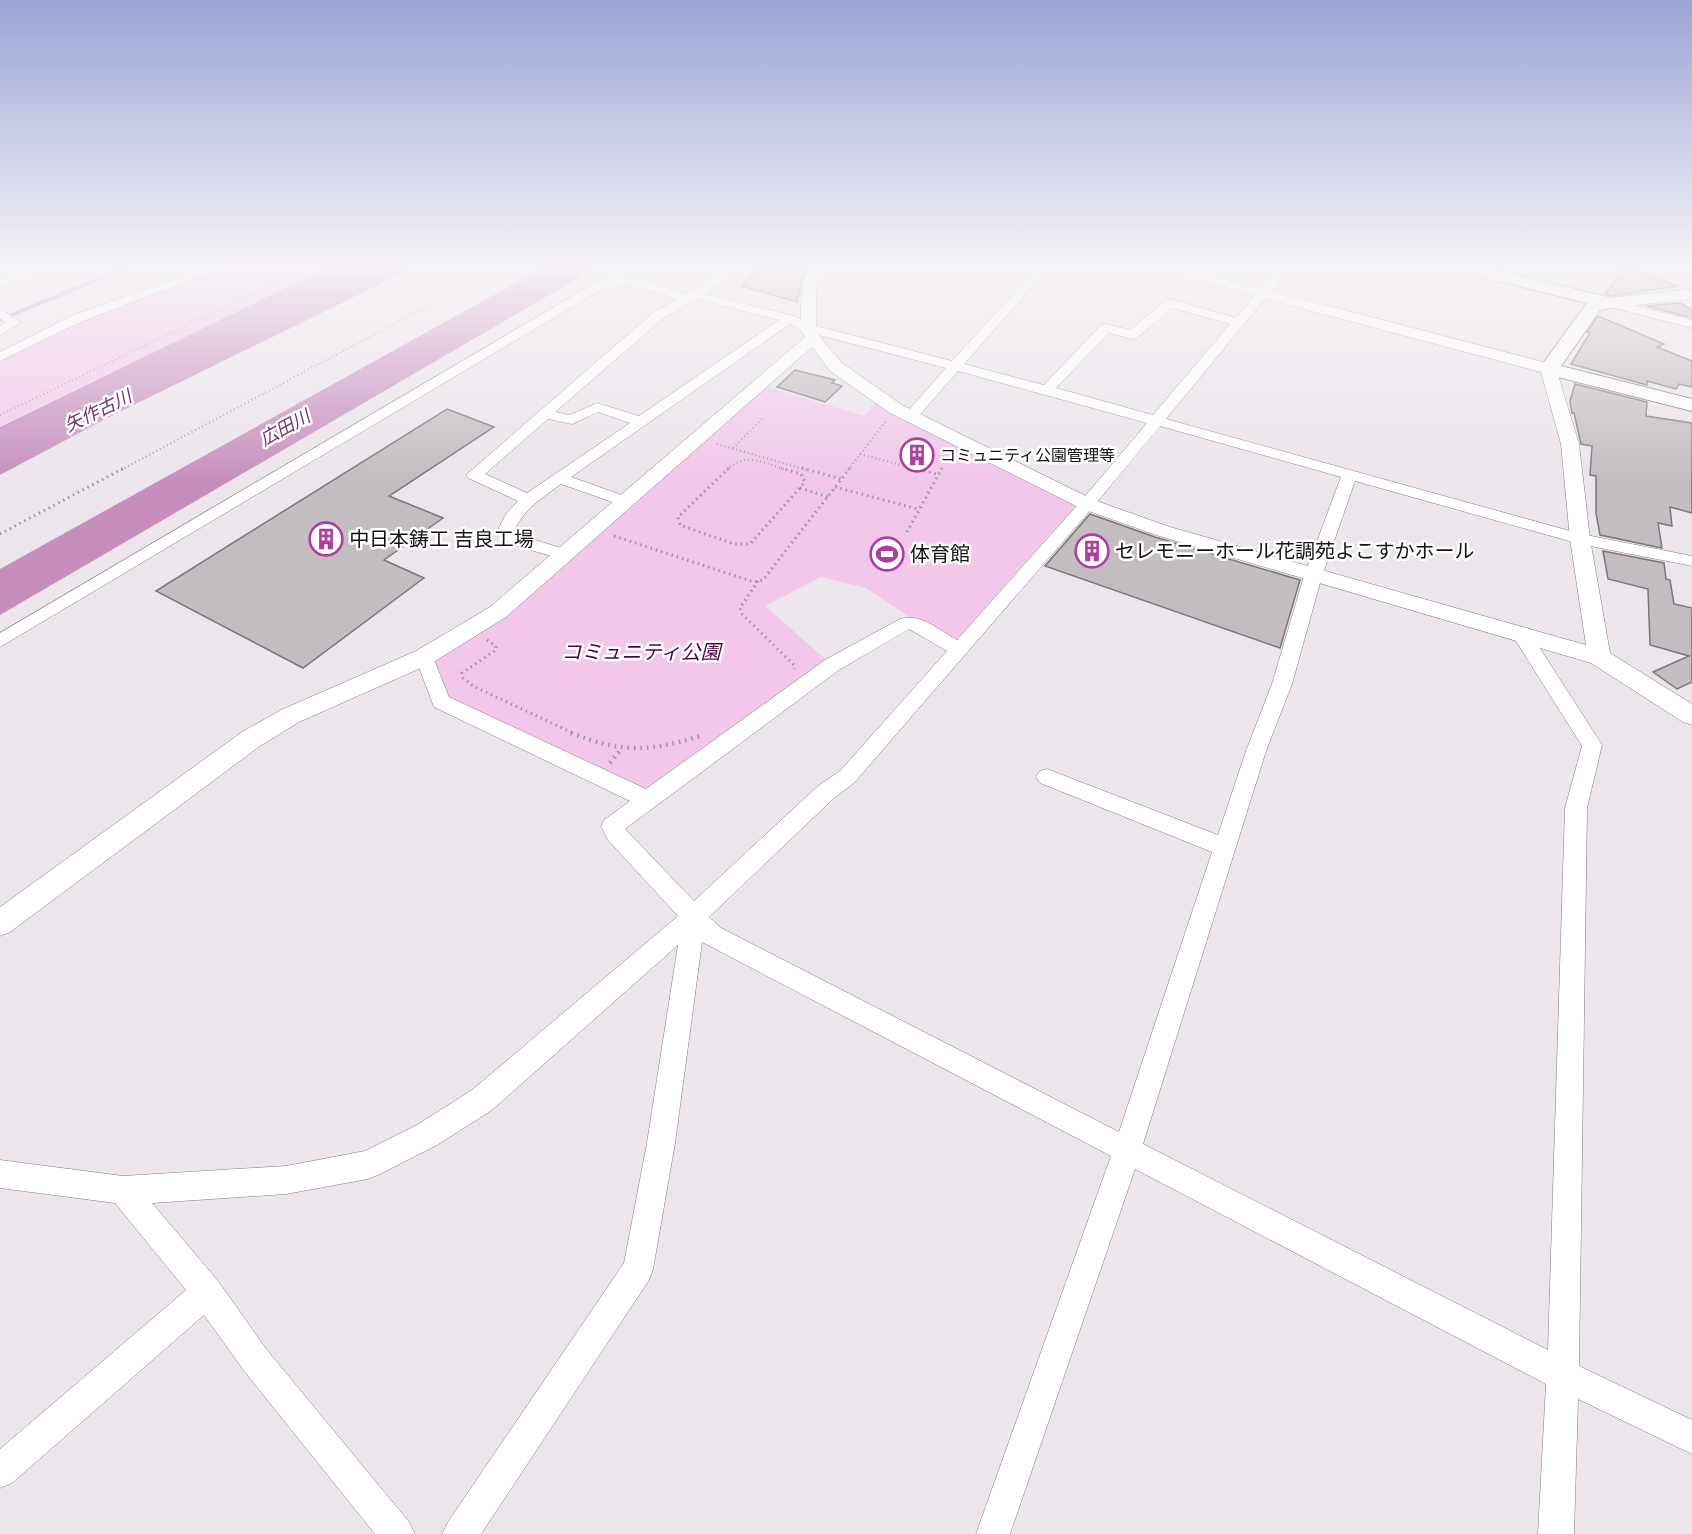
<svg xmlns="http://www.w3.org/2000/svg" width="1692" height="1534" viewBox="0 0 1692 1534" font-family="'PT Serif','Noto Sans JP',serif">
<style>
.green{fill:#f2c7e9}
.water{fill:#c78ebd}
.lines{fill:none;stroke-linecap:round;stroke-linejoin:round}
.stream{stroke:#c78ebd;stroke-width:4}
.building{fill:#c3bcc1;stroke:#7b757a;stroke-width:1.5}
.minor-casing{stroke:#807a7f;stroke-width:1}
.tertiary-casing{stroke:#807a7f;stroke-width:1}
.secondary-casing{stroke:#807a7f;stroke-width:2}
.path-far2{stroke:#9a959a;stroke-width:2;stroke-dasharray:1 3;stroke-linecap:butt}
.path-far1{stroke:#9a959a;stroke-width:3;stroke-dasharray:1.5 4;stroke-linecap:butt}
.path{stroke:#9a959a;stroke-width:4.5;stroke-dasharray:1.5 5;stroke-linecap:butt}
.minor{fill:#fff;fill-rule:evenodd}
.tertiary{fill:#fff;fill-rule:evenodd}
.secondary{fill:#fff;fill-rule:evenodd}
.labels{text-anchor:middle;stroke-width:5;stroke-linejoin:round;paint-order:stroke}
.far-poi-label{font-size:16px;fill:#131113;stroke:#fff;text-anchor:start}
.far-water-label{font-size:18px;font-style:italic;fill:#74306b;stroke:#fff}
.poi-label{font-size:20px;fill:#131113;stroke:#fff;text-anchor:start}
.park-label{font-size:20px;font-style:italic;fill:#4b0444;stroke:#fff}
</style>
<rect width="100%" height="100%" fill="#ece5eb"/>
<!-- green -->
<path class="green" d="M222 267H330L0 426V360L80 319Z
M758 384 864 416 879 399 1087 504 959 650 866 588 821 577 765 606 832 665 646 799 441 702 424 657 498 612Z"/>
<!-- water -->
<path class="water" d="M329 267H415L109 417 0 475V427Z
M544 267H597L0 615V569Z"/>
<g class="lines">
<!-- stream -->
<path class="stream" d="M0 320 127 267"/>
</g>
<!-- building -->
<path class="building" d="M760 267H805L797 302 741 286Z
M1625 267H1626L1678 286 1611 296 1605 294Z
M1680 303 1692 310V318L1647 306Z
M1598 316 1664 344 1657 347 1692 361V387L1679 384 1676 389 1647 381V385L1571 364 1590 333 1587 332Z
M795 370 835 380 832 383 842 386 825 402 777 387Z
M1575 384 1647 402 1646 416 1692 423V513L1670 507 1672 526 1658 523 1662 548 1600 535 1596 513V476L1590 475 1592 446 1581 444 1574 413H1572L1570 401Z
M447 409 494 427 389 496 443 518 384 560 424 578 303 668 156 591Z
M1090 514 1155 537 1300 580 1280 648 1045 566Z
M1603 551 1664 563 1666 579 1670 580 1674 604 1692 608V682L1677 689 1653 672 1689 656 1650 645 1648 589 1608 579Z"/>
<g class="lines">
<!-- minor casing -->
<g class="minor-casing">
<path id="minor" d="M35 267H52L0 288V280Z
M208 267H225L83 321 0 361V352L73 315Z
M622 267H636L621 277H633L687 294 724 267H737L724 281 705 294 794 316 813 325 952 361 1038 267H1050L964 364 1044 385 1101 325 1106 324 1130 330 1166 300 1170 299 1236 318 1255 295 1158 270 1156 267H1175L1260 289 1279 267H1291L1166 419 1581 534 1692 556V566L1580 544 1355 481 1322 576 1292 684 1266 751 1143 1144 1548 1350 1565 808 1582 746 1511 633 1513 628 1520 627 1527 628 1602 745 1587 808 1579 1366 1692 1420V1454L1578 1399 1574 1534H1538L1546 1384 1135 1169 1010 1534H976L1111 1156 702 942 675 1143 653 1269 649 1280 481 1534H442L448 1522 624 1263 647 1143 678 945 492 1110 437 1145 378 1175 368 1179 286 1194 152 1203 218 1281 267 1350 409 1522 415 1534H375L245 1372 204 1315 12 1483 0 1488V1449L186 1290 115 1203 0 1188V1160L123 1176 286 1166 365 1151 417 1125 472 1090 678 916 608 840 601 826 604 820 630 801 434 707 415 657 417 652 424 650 431 652 449 697 646 789 825 660 900 619C921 613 939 630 957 640L1081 501 1147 423 958 371 916 419H906L904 416 906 413 946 368 803 331 790 324 571 477 633 499 635 502 633 505H621L561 484C543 497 525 508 515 529L522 536 571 551 574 555 571 559 565 560 510 544 498 530 506 514 518 501 468 478 466 475 655 311 678 299 624 284 608 292 602 289 0 647V633ZM697 299 779 320 639 416 597 403 570 415 555 412 665 317ZM1172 308 1230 324 1153 415 1056 388 1109 333 1132 339 1137 338ZM598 412 630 423 527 493 485 474 548 419 572 424ZM1160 426 1341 477 1304 576 1272 684 1246 751 1218 835 1047 769 1040 771 1036 777 1040 783 1212 852 1119 1132 721 928 709 917 834 798 854 783 1093 507ZM909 629 947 651 840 771 818 786 694 901 625 829 839 670Z
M1610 299 1692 320V328L1606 306 1604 303Z
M0 309 21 322 0 336V326L6 322 0 318Z"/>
</g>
<!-- tertiary casing -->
<g class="tertiary-casing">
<path id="tertiary" d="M812 267H826L816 283V328L820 337 842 363 902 405 1094 500 1170 527 1586 645 1570 539 1561 444 1541 372 1259 297 1256 294 1264 289 1555 365 1579 444 1590 539 1610 653 1692 704V725L1683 722 1591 663 1156 535 1080 508 890 413 830 371 812 347 506 617 432 663 299 722 260 746 10 932 0 936V907L242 732 281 710 416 651 490 607 805 337 800 328 802 283Z
M1692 289V299L1610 308 1602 303 1610 298Z"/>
</g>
<!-- secondary casing -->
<g class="secondary-casing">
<path id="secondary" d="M1456 267H1484L1616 299 1619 303 1616 307 1600 310 1561 366 1692 399V411L1542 373 1539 369 1587 303 1458 271Z"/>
</g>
<!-- path-far2 -->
<path class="path-far2" d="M232 274 251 267
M0 415 308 267
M717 444 807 470
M733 448 764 417
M860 454 919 470
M121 470 500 267
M727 470C746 451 764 463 786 470
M848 470 886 421"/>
<!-- path-far1 -->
<path class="path-far1" d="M729 468 678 517 680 525 734 544H750L805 482 801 474 781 468
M802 468 841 479
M913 468 940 475
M835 487 918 509
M800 488 828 497
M907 532 942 468
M0 534 124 468
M614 536 754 582 763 580 850 468
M758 581 740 608 741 613 795 666 794 669
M487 640 496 646V650L462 673 463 678 473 686 575 734"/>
<!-- path -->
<path class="path" d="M571 733C622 753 649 752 700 736
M610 763 622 748"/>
<!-- minor -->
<use href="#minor" class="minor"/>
<!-- tertiary -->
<use href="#tertiary" class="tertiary"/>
<!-- secondary -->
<use href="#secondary" class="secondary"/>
</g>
<!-- sky -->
<linearGradient id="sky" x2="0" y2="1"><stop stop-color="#9ba5d7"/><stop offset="0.55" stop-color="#f6f3f6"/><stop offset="1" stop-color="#f6f3f6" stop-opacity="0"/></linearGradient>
<rect width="1692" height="482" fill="url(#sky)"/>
<!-- icons -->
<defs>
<g id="building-ring" transform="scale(1.725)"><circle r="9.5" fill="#fff" stroke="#ac3f9e" stroke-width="1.5"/><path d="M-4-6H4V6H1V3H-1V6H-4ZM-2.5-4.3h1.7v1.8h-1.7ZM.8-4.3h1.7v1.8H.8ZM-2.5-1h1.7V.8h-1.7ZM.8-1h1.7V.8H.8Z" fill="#ac3f9e"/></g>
<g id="stadium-ring" transform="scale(1.725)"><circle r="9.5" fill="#fff" stroke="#ac3f9e" stroke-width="1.5"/><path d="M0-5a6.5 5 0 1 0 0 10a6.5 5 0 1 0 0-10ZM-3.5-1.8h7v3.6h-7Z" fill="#ac3f9e"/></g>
</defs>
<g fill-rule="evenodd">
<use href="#building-ring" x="917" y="455"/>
<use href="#building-ring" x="326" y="539"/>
<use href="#building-ring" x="1092" y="551"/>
<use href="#stadium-ring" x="887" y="554"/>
</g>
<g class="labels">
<!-- far-poi labels -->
<g class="far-poi-label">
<text x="940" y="461">コミュニティ公園管理等</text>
</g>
<!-- far-water labels -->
<g class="far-water-label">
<text transform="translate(98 411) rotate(-26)" y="6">矢作古川</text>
<text transform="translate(285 428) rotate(-29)" y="6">広田川</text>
</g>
<!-- poi labels -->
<g class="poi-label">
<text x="349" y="546">中日本鋳工 吉良工場</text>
<text x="1115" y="558">セレモニーホール花調苑よこすかホール</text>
<text x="910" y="561">体育館</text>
</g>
<!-- park labels -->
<g class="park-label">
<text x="641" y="659">コミュニティ公園</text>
</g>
</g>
</svg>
